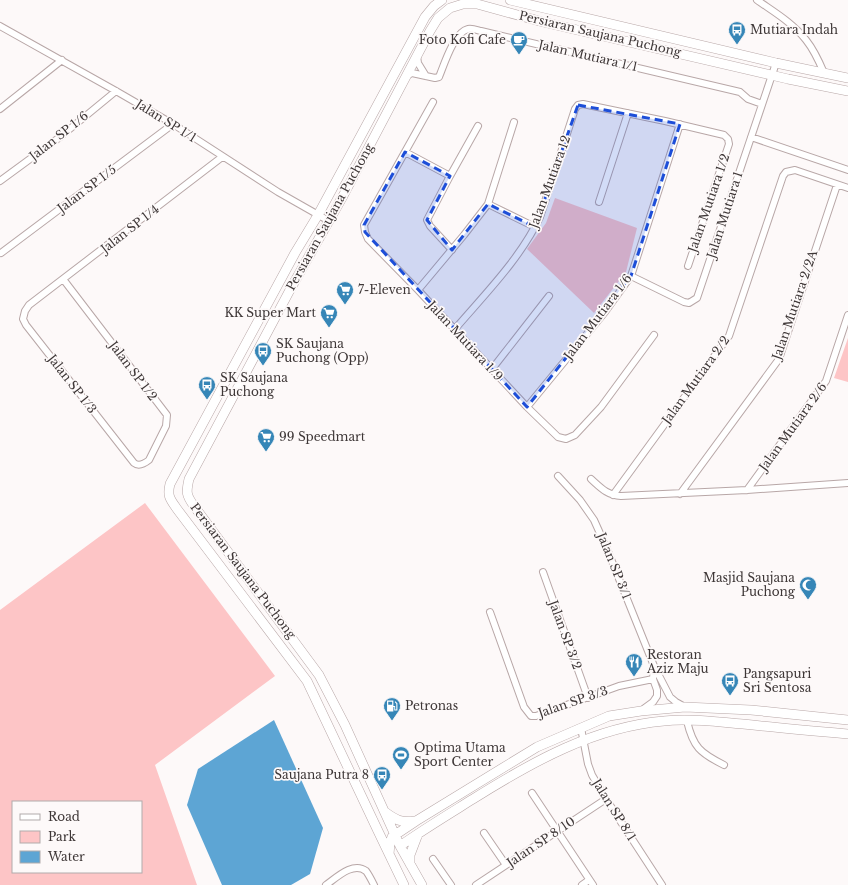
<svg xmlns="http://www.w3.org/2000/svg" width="848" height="885" viewBox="0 0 848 885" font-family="'Libre Baskerville',serif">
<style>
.green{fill:#fdc5c6;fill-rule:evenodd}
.water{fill:#5da5d4}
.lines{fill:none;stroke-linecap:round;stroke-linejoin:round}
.street-casing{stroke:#b8a7a7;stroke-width:8}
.secondary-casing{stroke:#b8a7a7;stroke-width:10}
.street{stroke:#fff;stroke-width:6}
.secondary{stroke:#fff;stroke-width:9}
.marked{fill:#1d4ed8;fill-opacity:0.2;stroke:#1d4ed8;stroke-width:3;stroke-dasharray:8 5;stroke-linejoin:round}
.labels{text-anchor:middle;stroke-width:3.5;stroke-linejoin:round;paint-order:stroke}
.poi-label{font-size:12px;fill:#3e3737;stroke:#fdf9f9;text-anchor:start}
.street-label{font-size:12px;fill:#3e3737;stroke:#fdf9f9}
</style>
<rect width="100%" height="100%" fill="#fdf9f9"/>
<!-- green -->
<path class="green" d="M555 198 637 228 626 272 594 313 527 249 546 223Z
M848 338V382L834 378Z
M145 503 275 676 155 765 197 885H0V610ZM13 802H141V872H13Z"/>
<!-- water -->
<path class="water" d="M274 720 323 828 310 874 291 885H222L187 805 198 769Z"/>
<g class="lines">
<!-- street casing -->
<g class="street-casing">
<path id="street" d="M757 0C774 12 793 23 806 40 814 50 819 61 824 73
M0 26 116 91 173 124 278 192 329 221
M417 56 418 63 426 76
M406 76 412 73 435 78 439 77C444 65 454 32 468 29 472 28 477 30 481 31L740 92 748 99 762 104
M433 102 364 225 365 232 368 239 418 290 527 407 558 437 566 439 575 435 601 407 654 335
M0 109 62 60
M751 137 848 170
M405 152 450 176
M0 181 60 137 116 91
M599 202 628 113
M488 204 535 227
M452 250 430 226 427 220 450 176 478 126
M1 253 173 124
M631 276 684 302 689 303 697 298 776 63
M63 279 167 415 166 426 149 460C144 464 139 467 134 463L26 325 23 319 25 311 29 305 222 157
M418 290 464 235 488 204 514 122
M455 329C485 294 520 259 540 217L575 109 578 105 583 104 665 121 724 135 728 139 729 144 688 266
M492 369 549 296
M527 407 605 312 631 276 680 124
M558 476 580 500 594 520 607 549 654 666 670 697 676 702 685 707
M591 479C601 488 607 495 621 496L747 490 848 483
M747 490 826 381 848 315
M680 494 779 359 837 185
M613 495 729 336 783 176 786 172 795 170 848 188
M543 572 588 698
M490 612 524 707 531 716H536L619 686 653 679
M642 710 653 702 657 696V690L653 679 654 666
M687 721C693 747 700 753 724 765
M581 728 588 764 592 775 606 799 662 885
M532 793 593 885
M484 833 506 865
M433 859 451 885
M326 885C336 878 353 861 366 871 369 875 372 881 374 885
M476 885 606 799
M582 885 589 880"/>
</g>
<!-- secondary casing -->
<g class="secondary-casing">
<path id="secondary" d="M510 0 776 63 848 78
M385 812C396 820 401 823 415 821
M400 846C424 829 449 814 473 799 532 762 594 727 664 721 690 718 717 722 743 724 778 728 813 731 848 734
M389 854 390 843 392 837 416 821 537 747 609 716 641 711 685 707 751 710 848 720
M410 864V855L418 834
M404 885 378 831 307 681 177 509C170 499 167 496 170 484L295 253 318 215 425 17 434 6 442 0
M422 885 400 846 345 725 319 675 194 506C186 495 186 492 189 479L291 288 343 196 430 31 438 18 450 8 463 4H477L543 22 788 79 848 91"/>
</g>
<!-- street -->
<use href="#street" class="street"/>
<!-- secondary -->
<use href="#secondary" class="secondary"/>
</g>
<!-- marked area -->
<path class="marked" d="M578 105 680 124 631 276 527 407 365 232 364 225 405 152 450 176 427 220 452 250 488 204 535 227Z"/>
<!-- icons -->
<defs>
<g id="bus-pin" transform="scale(0.9)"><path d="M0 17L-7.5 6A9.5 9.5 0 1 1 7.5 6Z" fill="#3686b7" stroke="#fdf9f9"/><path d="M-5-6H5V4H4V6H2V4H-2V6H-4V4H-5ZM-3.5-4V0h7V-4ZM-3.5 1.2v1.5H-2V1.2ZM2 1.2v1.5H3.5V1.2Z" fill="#fff"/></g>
<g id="cafe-pin" transform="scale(0.9)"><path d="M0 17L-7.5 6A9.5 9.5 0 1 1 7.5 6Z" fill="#3686b7" stroke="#fdf9f9"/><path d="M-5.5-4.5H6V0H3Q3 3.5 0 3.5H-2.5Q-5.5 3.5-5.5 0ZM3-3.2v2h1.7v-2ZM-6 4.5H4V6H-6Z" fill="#fff"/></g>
<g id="supermarket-pin" transform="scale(0.9)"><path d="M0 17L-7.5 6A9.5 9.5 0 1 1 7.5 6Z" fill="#3686b7" stroke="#fdf9f9"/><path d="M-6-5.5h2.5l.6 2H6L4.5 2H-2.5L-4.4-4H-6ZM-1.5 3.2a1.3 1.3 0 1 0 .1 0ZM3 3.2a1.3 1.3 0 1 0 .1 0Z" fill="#fff"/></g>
<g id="mosque-pin" transform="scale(0.9)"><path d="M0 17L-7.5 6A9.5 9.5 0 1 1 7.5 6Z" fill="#3686b7" stroke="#fdf9f9"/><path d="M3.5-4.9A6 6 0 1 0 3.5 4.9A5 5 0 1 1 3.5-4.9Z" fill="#fff"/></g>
<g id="restaurant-pin" transform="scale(0.9)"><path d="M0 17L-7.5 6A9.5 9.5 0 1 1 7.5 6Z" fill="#3686b7" stroke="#fdf9f9"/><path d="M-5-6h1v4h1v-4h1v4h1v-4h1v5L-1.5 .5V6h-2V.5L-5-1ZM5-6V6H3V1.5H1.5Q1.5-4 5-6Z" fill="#fff"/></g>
<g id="fuel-pin" transform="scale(0.9)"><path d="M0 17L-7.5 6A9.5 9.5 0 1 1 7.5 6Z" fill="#3686b7" stroke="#fdf9f9"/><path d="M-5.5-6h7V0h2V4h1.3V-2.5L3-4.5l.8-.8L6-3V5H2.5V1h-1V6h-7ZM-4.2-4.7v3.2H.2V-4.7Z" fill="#fff"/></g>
<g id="stadium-pin" transform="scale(0.9)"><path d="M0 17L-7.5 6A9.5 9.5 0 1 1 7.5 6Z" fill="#3686b7" stroke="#fdf9f9"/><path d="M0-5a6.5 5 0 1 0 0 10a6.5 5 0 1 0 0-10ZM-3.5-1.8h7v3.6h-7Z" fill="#fff"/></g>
</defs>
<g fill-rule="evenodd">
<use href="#bus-pin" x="737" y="30"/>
<use href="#cafe-pin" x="519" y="40"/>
<use href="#supermarket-pin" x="345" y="290"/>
<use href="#supermarket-pin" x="329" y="313"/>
<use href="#bus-pin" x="263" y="351"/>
<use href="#bus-pin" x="207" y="385"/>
<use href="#supermarket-pin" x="266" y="437"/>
<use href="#mosque-pin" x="808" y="585"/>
<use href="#restaurant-pin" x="634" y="662"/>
<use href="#bus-pin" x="730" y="681"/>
<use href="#fuel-pin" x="392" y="706"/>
<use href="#stadium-pin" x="401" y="755"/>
<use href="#bus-pin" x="382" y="775"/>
</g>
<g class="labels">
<!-- poi labels -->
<g class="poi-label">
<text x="750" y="34">Mutiara Indah</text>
<text x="506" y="44" text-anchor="end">Foto Kofi Cafe</text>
<text x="358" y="294">7-Eleven</text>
<text x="316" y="317" text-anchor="end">KK Super Mart</text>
<text x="276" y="348">SK Saujana<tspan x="276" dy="14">Puchong (Opp)</tspan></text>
<text x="220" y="382">SK Saujana<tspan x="220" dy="14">Puchong</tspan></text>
<text x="279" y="441">99 Speedmart</text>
<text x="795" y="582" text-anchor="end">Masjid Saujana<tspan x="795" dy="14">Puchong</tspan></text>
<text x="647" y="659">Restoran<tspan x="647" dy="14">Aziz Maju</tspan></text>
<text x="743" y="678">Pangsapuri<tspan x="743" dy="14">Sri Sentosa</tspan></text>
<text x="405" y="710">Petronas</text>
<text x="414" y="752">Optima Utama<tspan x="414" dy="14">Sport Center</tspan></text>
<text x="369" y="779" text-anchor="end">Saujana Putra 8</text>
</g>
<!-- street labels -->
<g class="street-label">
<text transform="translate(600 34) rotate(13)" y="4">Persiaran Saujana Puchong</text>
<text transform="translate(588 56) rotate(13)" y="4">Jalan Mutiara 1/1</text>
<text transform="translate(166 121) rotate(32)" y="4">Jalan SP 1/1</text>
<text transform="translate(59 136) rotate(-38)" y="4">Jalan SP 1/6</text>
<text transform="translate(550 182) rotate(-70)" y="4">Jalan Mutiara 12</text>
<text transform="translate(87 189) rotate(-37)" y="4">Jalan SP 1/5</text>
<text transform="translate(709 203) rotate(-71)" y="4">Jalan Mutiara 1/2</text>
<text transform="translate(725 215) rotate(-72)" y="4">Jalan Mutiara 1</text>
<text transform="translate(330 217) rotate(-61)" y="4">Persiaran Saujana Puchong</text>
<text transform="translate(130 229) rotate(-38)" y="4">Jalan SP 1/4</text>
<text transform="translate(795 305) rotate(-71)" y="4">Jalan Mutiara 2/2A</text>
<text transform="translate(598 317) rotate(-53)" y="4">Jalan Mutiara 1/6</text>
<text transform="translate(465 341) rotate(47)" y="4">Jalan Mutiara 1/9</text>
<text transform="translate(133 371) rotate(53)" y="4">Jalan SP 1/2</text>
<text transform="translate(696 380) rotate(-54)" y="4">Jalan Mutiara 2/2</text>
<text transform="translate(72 384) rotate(52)" y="4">Jalan SP 1/3</text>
<text transform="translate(793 427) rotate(-54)" y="4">Jalan Mutiara 2/6</text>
<text transform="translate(614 566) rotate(68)" y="4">Jalan SP 3/1</text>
<text transform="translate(243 571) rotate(53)" y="4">Persiaran Saujana Puchong</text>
<text transform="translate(565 635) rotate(70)" y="4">Jalan SP 3/2</text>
<text transform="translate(573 702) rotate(-19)" y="4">Jalan SP 3/3</text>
<text transform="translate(614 810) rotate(58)" y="4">Jalan SP 8/1</text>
<text transform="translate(541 842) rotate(-34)" y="4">Jalan SP 8/10</text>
</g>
</g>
<!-- legend -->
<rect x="12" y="801" width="130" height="72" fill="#fdf9f9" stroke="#b1abab"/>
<rect x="20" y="814" width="20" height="6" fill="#ffffff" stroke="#b1abab"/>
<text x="48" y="821" font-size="12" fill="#3e3737">Road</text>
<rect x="20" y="831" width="20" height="12" fill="#fdc5c6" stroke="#b1abab"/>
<text x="48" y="841" font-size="12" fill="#3e3737">Park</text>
<rect x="20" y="851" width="20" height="12" fill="#5da5d4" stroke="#b1abab"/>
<text x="48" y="861" font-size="12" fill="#3e3737">Water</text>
</svg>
